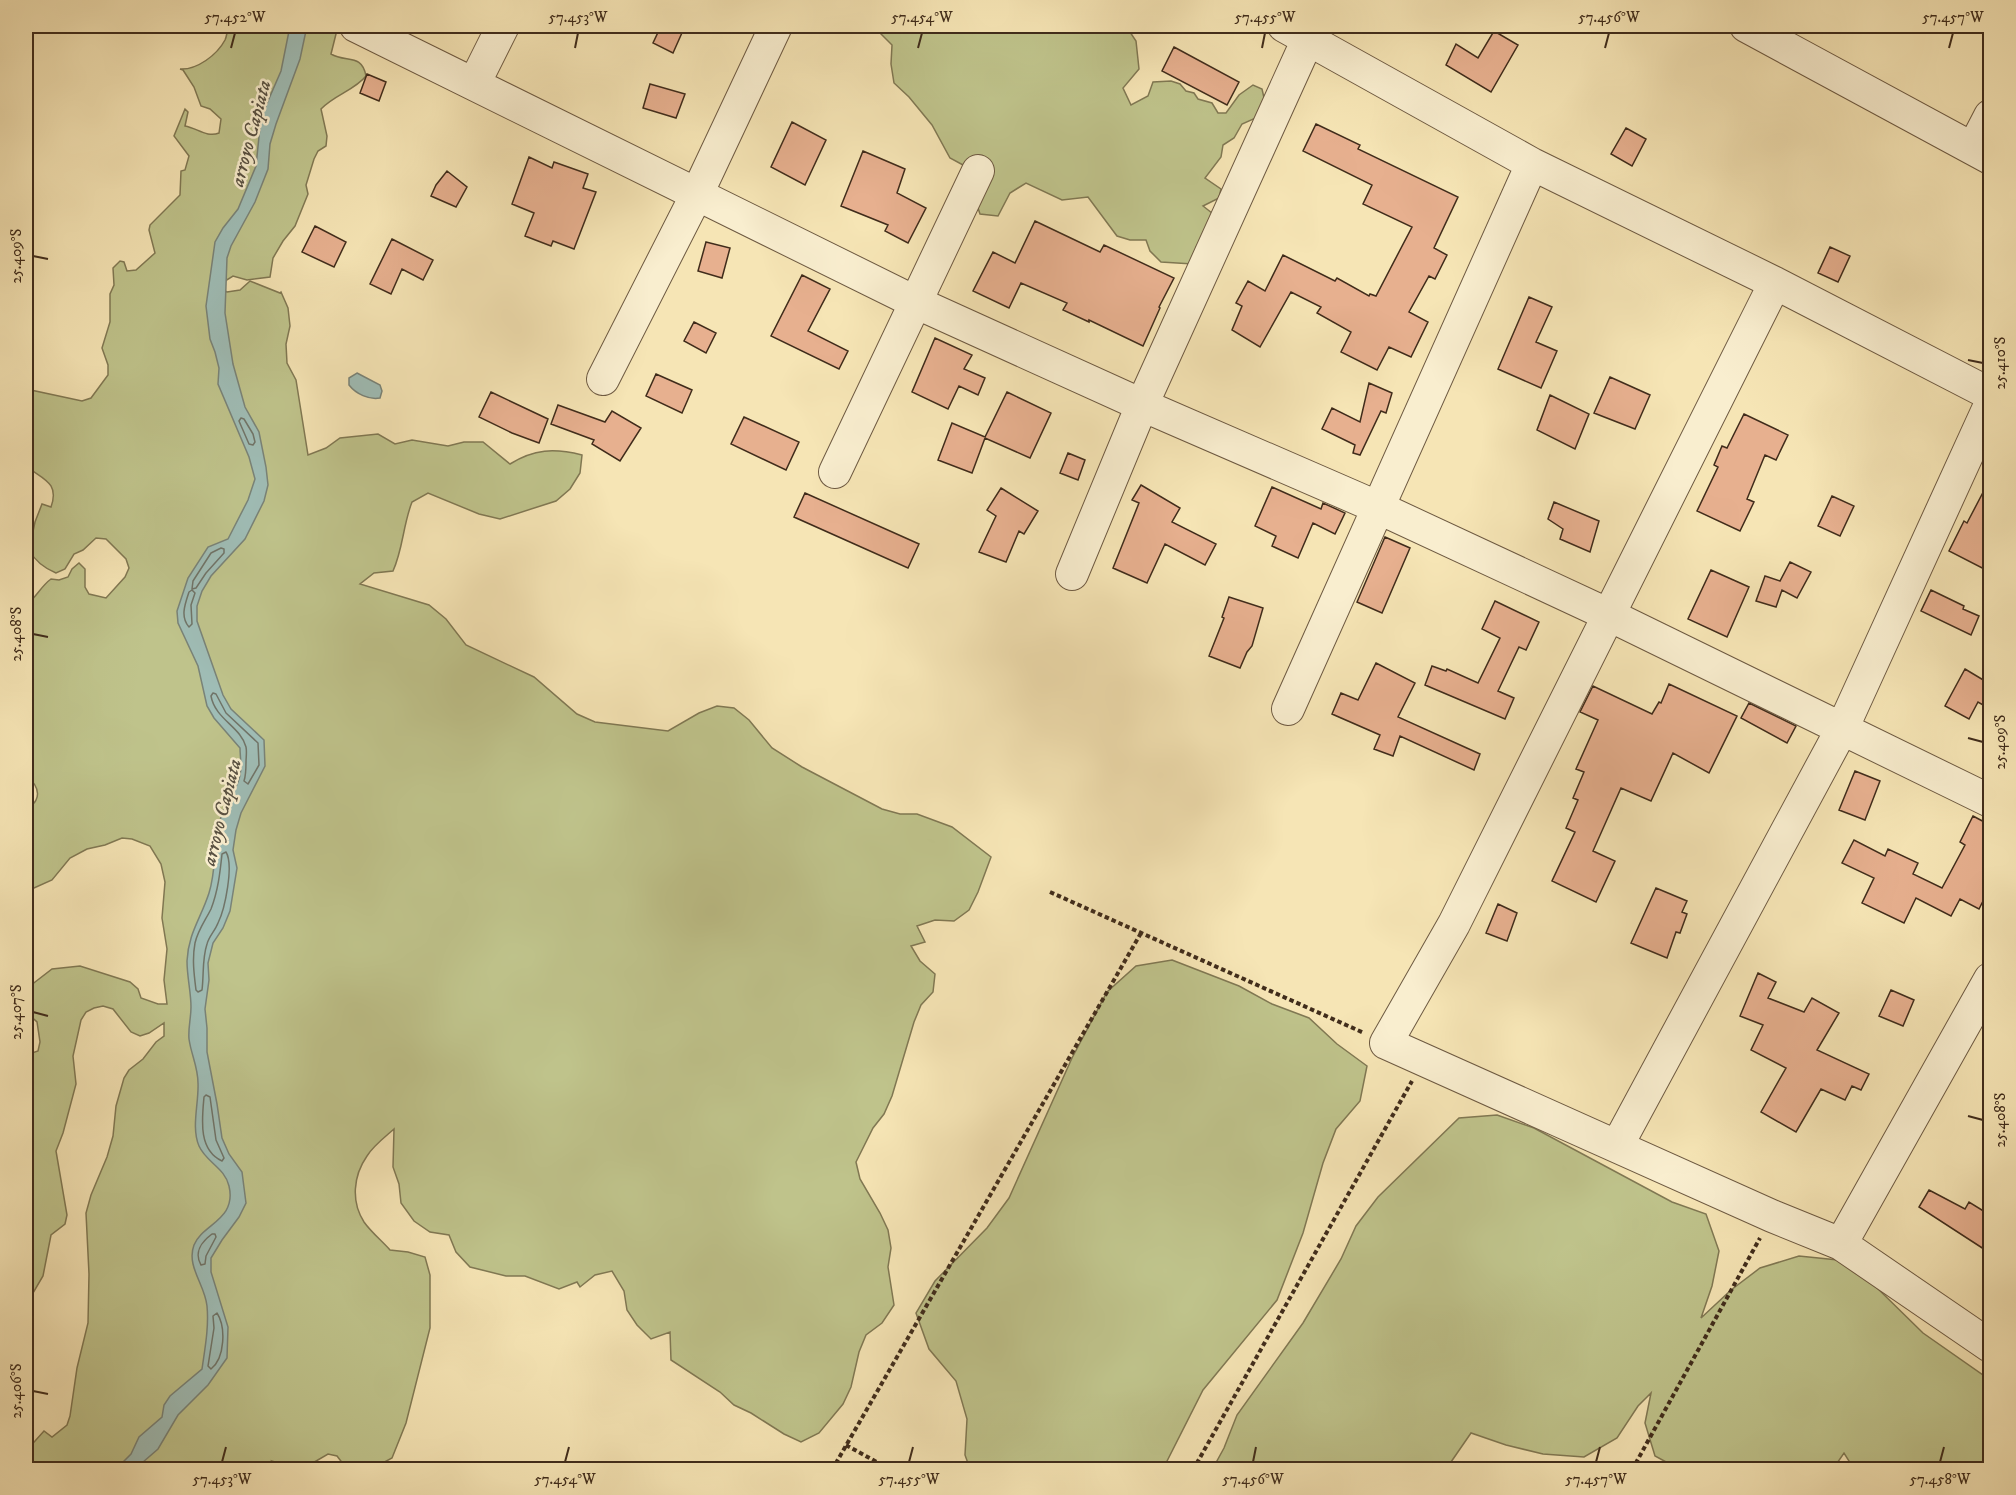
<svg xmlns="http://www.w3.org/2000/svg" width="2016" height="1495" viewBox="0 0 2016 1495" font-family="'IM FELL DW Pica',serif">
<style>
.green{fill:#bfc38b;stroke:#807853;stroke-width:1.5}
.water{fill:#9fbdb6;stroke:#798378;stroke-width:1.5}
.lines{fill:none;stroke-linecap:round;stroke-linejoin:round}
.shore{stroke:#707468;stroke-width:1.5}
.building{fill:#e7b08f;stroke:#402c1b;stroke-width:1.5}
.minor-casing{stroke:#6e5a42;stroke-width:34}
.path{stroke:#402c1b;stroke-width:4;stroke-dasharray:4.5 3;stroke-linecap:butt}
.minor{stroke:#f9eecf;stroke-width:32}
.ticks{fill:none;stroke:#402c1b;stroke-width:2}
.labels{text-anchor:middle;stroke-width:5;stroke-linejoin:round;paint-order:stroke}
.water-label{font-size:20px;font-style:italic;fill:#585042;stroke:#f9eecf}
.neatline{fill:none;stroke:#402c1b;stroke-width:2}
.ticks-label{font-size:15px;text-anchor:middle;fill:#402c1b}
</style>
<rect width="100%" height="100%" fill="#f6e5b5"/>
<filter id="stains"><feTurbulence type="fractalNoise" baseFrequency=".00333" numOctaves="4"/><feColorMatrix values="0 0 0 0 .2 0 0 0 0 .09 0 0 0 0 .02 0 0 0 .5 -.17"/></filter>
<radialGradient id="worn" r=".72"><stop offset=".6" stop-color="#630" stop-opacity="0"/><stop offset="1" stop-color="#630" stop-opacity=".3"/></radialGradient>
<!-- green -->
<path class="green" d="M229 26H338L331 54C346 63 362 53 366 76 355 90 334 95 321 109L327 136 326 146 318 151 314 159 306 185 308 194 295 226 283 241 273 258 270 277 247 280 233 276 225 281 223 290 227 292 240 290 250 281 280 293 281 292 288 308 290 326 286 344 287 363 296 380 308 455 326 448 340 438 378 434 395 444 412 440 448 446 464 442H483L510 464C534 449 554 448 582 455L580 473 570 489 556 501 500 519 479 514 428 493 412 502C403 525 403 549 393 571L374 573 360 584 429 605 446 619 466 645 534 677 577 714 595 722 668 731 699 713 717 706 734 708 749 720 772 748 802 767 882 809 900 814H917L952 827 991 857 978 892 969 910 954 921 935 920 917 926 925 942 911 946 920 961 935 974 933 992 921 1005 914 1022 892 1096 884 1114 873 1128 856 1162 860 1179 880 1213 888 1230 891 1248 888 1267 894 1305 882 1323 866 1335 859 1352 851 1387 843 1404 819 1433 801 1442 784 1434 751 1413 734 1405 720 1392 671 1360 670 1332 651 1339 637 1325 627 1310 624 1291 612 1271 595 1275 580 1287 577 1282 559 1289 525 1276H506L470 1267 456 1252 449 1235 430 1232 414 1221 401 1203 399 1184 393 1167 394 1129C385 1137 373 1146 367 1156 353 1176 351 1202 364 1222 371 1232 382 1241 390 1250L408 1252 425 1257 430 1275V1328L406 1423 392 1458 370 1470 347 1469 337 1456 328 1454 311 1464 296 1468 272 1461 278 1469H26V1451L44 1431 52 1437 67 1425 70 1416 77 1368 88 1323 89 1274 86 1213 91 1195 107 1157 113 1136 116 1106 124 1078 129 1070 143 1059 156 1042 164 1036V1023L149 1033 140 1036 131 1032 113 1009 103 1006 94 1008 86 1012 81 1020 73 1056 76 1084 63 1133 56 1151 67 1215 65 1224 51 1235 43 1276 26 1305V1055L38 1051 40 1042 37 1022 26 1012V989L52 969 80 966 130 982 138 989 141 998 158 1004H167L164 980 167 949 162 918 165 882 161 864 150 846 132 839 122 838 105 845 87 849 70 858 52 880 34 888 26 889V811C29 807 34 805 36 800 41 790 33 781 26 775V605C36 598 41 586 51 579L59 580 68 577 72 569 79 563 85 569V587L89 594 106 598 125 577 129 568 126 559 106 539 96 538 83 550 74 554 65 569 56 573C44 568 35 561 29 550L35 522 42 504 51 507C60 482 42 479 26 466V389L82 401 91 398 108 375V365L102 348 110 322V294L114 285 113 268 120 261 124 262 127 271 136 270 155 253 149 230 150 225 180 195 181 171 185 170 189 156 174 136 185 109 188 112 185 126C197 128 207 138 219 133L221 119 210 109 201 106 194 87 183 70 180 69C197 70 217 55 225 40 227 36 227 30 229 26Z
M875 26H1126L1136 41 1139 69 1123 88 1131 105 1148 96 1153 82 1171 81 1180 84 1186 91 1194 93 1198 99 1212 103 1218 113H1226L1239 95 1253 85 1262 89 1265 102 1258 117 1242 124 1234 138 1223 145 1221 157 1205 178 1221 189 1219 198 1203 206 1217 217 1209 238 1196 247 1200 259 1193 264 1161 262 1150 251 1146 240H1130L1117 236 1088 197 1062 200 1026 183 1010 193 998 216 980 214 974 196 977 169 963 165 950 158 932 125 909 97 894 83 891 64 892 45 875 28Z
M1172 960 1239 986 1272 1004 1309 1018 1337 1044 1367 1066 1360 1101 1336 1129 1323 1163 1303 1233 1277 1300 1203 1390 1163 1469H970L965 1455 967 1419 956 1381 929 1349 916 1313 935 1281 987 1228 1009 1198 1072 1058 1107 992 1136 966Z
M1497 1115 1534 1128 1672 1202 1706 1214 1719 1251 1712 1286 1701 1318 1731 1290 1760 1268 1799 1256 1838 1260 1870 1281 1923 1333 1990 1380V1469H1854L1844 1453 1833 1469H1679L1655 1456 1645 1423 1651 1393 1638 1406 1617 1438 1584 1457 1543 1454 1506 1445 1471 1433 1451 1462 1458 1469 1212 1470 1224 1448 1237 1415 1303 1323 1341 1259 1356 1226 1378 1197 1459 1118Z"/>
<!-- water -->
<path class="water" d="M290 26H307L300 59 276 124 270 144 268 169 255 202 231 246 227 258 225 313 233 364 245 407 259 432 266 467 268 485 264 501 245 539 211 576 202 591 197 606V621L223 695 231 709 264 740 265 766 241 813 236 830 233 850 237 868 230 911 223 928 213 943 208 963 209 980 205 1009 207 1028V1052L217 1104 222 1138 229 1154 242 1172 246 1203 239 1217 222 1240 211 1258V1272L228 1327 227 1358 208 1385 178 1415 158 1449 135 1469H103L121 1464 131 1454 139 1437 162 1417 164 1405 170 1396 202 1369C205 1348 209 1327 207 1306 205 1285 186 1266 194 1245 202 1224 237 1220 229 1186 225 1168 206 1162 199 1146 191 1127 199 1103 198 1083 198 1067 191 1054 189 1039 188 1028 191 1018 191 1007 191 992 187 977 187 961 188 934 201 918 209 893 217 868 213 841 221 817 226 803 237 790 240 775 242 767 240 756 240 748L214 718 207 706 198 666 178 623 177 611 188 578 208 547 228 539 248 500 255 479 249 457 218 384 219 368 215 352 210 339 206 306 215 242 223 228 238 209 256 166 261 117 281 71Z
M357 373 380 385 382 391 380 398C369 400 356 394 349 385V378Z"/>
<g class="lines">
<!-- shore -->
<path class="shore" d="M241 418 244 419 253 434 255 442 253 445 249 444 239 421Z
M221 548 224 549V553L206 573 196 588 192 589 193 581 211 553Z
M192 590 195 593 191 605 192 624 189 627C180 617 185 604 189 592Z
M213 693 216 694 226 713 258 743 259 765 248 784 244 781C246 775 246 769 246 762 246 758 247 752 246 747 241 727 215 719 211 696Z
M226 852C234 865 225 909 218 923 215 931 209 936 207 944 202 959 204 974 202 990L198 992 196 990C194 974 192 959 195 943 198 930 205 921 211 909 218 891 220 873 222 854Z
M206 1095 210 1097 216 1140 224 1158 222 1161C198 1150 202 1119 204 1097Z
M212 1234H215L216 1237 206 1256 205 1264 201 1265C194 1253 201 1242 212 1234Z
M217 1313C226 1327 225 1358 211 1369L208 1366 214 1328 213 1316Z"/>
</g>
<!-- building -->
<path class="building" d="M661 26H685L673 53 653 43Z
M1494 31 1518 45 1491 92 1446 65 1456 44 1478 58Z
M1174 47 1239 82 1227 105 1162 71Z
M367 74 386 82 379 101 360 93Z
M650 84 685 94 676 118 643 108Z
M792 122 826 140 805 185 771 167Z
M1316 124 1360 145 1358 149 1458 197 1434 248 1447 255 1435 279 1429 276 1409 312 1428 322 1411 357 1389 347 1377 370 1341 352 1351 332 1317 313 1321 307 1291 292 1260 347 1232 330 1242 306 1236 303 1248 281 1265 291 1283 255 1335 281 1337 278 1369 296 1370 294 1376 296 1412 227 1363 204 1372 185 1303 151Z
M1626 128 1646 139 1632 166 1611 154Z
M863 151 905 169 897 193 926 208 908 243 885 231 888 225 841 206Z
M529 157 552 168 554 162 588 174 583 188 596 192 574 249 553 241 551 246 525 236 534 213 512 204Z
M447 171 467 187 456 207 431 196 436 185Z
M1035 221 1100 252 1104 245 1174 278 1159 307 1160 308 1143 346 1089 320V322L1063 310 1067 303 1021 283 1009 308 973 291 993 252 1015 263Z
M315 226 346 242 334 267 302 252Z
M392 239 433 260 423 280 402 269 391 294 370 284Z
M706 242 730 248 722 278 698 271Z
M1830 247 1850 256 1838 282 1818 273Z
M802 275 830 289 808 331 848 351 839 369 771 336Z
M1529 297 1552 307 1536 342 1557 351 1541 388 1498 369Z
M694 322 716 333 706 353 684 341Z
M935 338 972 355 964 369 985 378 978 395 959 386 948 409 912 392Z
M656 374 692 390 682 413 646 396Z
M1610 377 1650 395 1635 429 1594 413Z
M1369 383 1392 393 1386 413 1381 411 1360 455 1353 453 1355 445 1322 429 1332 408 1360 422Z
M491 392 548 419 539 443 512 433 479 417Z
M1007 392 1051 413 1030 458 985 438 972 473 938 460 952 423 985 437Z
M1550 395 1589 414 1575 449 1537 430Z
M558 405 605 422 612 411 641 428 620 461 592 444 594 440 551 424Z
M1744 414 1788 435 1776 460 1765 455 1747 499 1754 502 1740 531 1697 511 1718 467 1714 465 1722 446 1727 448Z
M744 417 799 442 786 470 731 444Z
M1068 453 1085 460 1078 480 1060 473Z
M1990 479V572L1949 551 1964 521 1967 523Z
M1141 485 1180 508 1172 522 1216 544 1205 565 1165 544 1147 583 1113 568 1139 503 1132 500Z
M1272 487 1321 509 1323 503 1345 513 1335 534 1313 523 1298 558 1272 546 1276 536 1255 526Z
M1001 488 1038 511 1024 534 1019 531 1006 562 979 552 996 516 987 510Z
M805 493 919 544 908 568 794 517Z
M1832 496 1854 506 1840 536 1818 526Z
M1554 502 1599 521 1590 552 1560 539 1563 529 1548 519Z
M1385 537 1410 548 1382 613 1357 602Z
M1790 562 1811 572 1797 598 1782 590 1776 607 1756 601 1765 576 1780 581Z
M1711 570 1749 587 1727 637 1688 619Z
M1931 590 1964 606 1963 609 1979 616 1971 635 1921 611Z
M1229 597 1263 608 1252 646 1247 652 1240 668 1209 656 1224 618 1222 617Z
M1495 601 1539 622 1526 650 1519 647 1498 691 1514 698 1505 719 1425 685 1432 666 1446 671 1447 669 1478 683 1500 638 1482 629Z
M1376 663 1415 683 1398 717 1480 754 1474 770 1400 736 1393 756 1374 749 1380 735 1332 714 1341 693 1358 700Z
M1965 669 1990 684V709L1978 702 1969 719 1945 706Z
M1669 684 1737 716 1709 773 1673 753 1651 801 1621 788 1593 851 1615 861 1596 902 1552 881 1575 832 1566 828 1578 800 1573 798 1584 772 1576 769 1598 720 1580 712 1593 686 1652 714 1659 702 1661 703Z
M1749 703 1796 726 1787 743 1741 718Z
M1855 771 1880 781 1865 820 1839 810Z
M1973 816 1990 825V887L1979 909 1960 899 1951 916 1916 898 1904 923 1862 903 1874 878 1842 863 1854 840 1885 856 1888 849 1918 863 1913 874 1942 888 1965 845 1960 842Z
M1656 888 1687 901 1682 912 1687 914 1680 933 1676 932 1667 958 1631 943Z
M1498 904 1517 913 1507 941 1486 933Z
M1758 973 1776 982 1768 998 1804 1012 1812 998 1839 1013 1817 1050 1869 1074 1861 1090 1852 1086 1845 1100 1821 1089 1796 1132 1761 1112 1786 1068 1751 1050 1763 1025 1740 1016Z
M1891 990 1914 1000 1903 1026 1879 1016Z
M1929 1190 1965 1209 1969 1202 1990 1215V1253L1919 1207Z"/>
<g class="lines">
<!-- minor casing -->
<g class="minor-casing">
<path id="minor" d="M356 26 915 302 1142 405 1377 507 1609 615 1990 801
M1284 26 1532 164 1775 283 1990 394
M1746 26 1990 158
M474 84 503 26
M1974 147 1990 116
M1775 283 1454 924 1386 1043 1772 1216 1841 1244 1990 1346
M603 379 697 194 776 26
M835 472 978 171
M1072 574 1142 405 1308 39
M1288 709 1532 164
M1617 1146 1843 727 1990 405
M1841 1244 1990 979"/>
</g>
<!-- path -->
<path class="path" d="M1050 892 1364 1033
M846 1445 891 1470
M832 1470 1141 933
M1193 1470 1412 1081
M1632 1470 1760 1238"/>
<!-- minor -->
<use href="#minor" class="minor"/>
</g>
<!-- ticks -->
<path class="ticks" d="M231 48 235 33M575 48 578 33M918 48 922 33M1262 48 1265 33M1605 48 1609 33M1949 48 1953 33M33 256 48 259M1968 360 1983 363M33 634 48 637M1968 738 1983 742M33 1012 48 1016M1968 1116 1983 1120M33 1391 48 1394M222 1462 226 1447M565 1462 569 1447M909 1462 913 1447M1253 1462 1256 1447M1596 1462 1600 1447M1940 1462 1944 1447"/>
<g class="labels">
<!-- water labels -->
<g class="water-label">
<text transform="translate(250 133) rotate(-75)" y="7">arroyo Capiata</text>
<text transform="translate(221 812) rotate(-76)" y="7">arroyo Capiata</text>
</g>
</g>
<!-- margin -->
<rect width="2016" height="1495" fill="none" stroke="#f6e5b5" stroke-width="66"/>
<rect x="33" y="33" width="1950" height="1429" class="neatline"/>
<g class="ticks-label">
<text x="235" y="22">57.452°W</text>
<text x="578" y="22">57.453°W</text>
<text x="922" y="22">57.454°W</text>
<text x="1265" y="22">57.455°W</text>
<text x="1609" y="22">57.456°W</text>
<text x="1953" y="22">57.457°W</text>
<text transform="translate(16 256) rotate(-90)" y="5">25.409°S</text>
<text transform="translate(2000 363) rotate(-90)" y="5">25.410°S</text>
<text transform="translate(16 634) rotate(-90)" y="5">25.408°S</text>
<text transform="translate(2000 742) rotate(-90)" y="5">25.409°S</text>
<text transform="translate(16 1012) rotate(-90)" y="5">25.407°S</text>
<text transform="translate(2000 1120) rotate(-90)" y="5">25.408°S</text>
<text transform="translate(16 1391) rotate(-90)" y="5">25.406°S</text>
<text x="222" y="1484">57.453°W</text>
<text x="565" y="1484">57.454°W</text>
<text x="909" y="1484">57.455°W</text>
<text x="1253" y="1484">57.456°W</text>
<text x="1596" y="1484">57.457°W</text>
<text x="1940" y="1484">57.458°W</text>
</g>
<rect width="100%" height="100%" filter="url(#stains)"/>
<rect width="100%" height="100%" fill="url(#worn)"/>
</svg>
